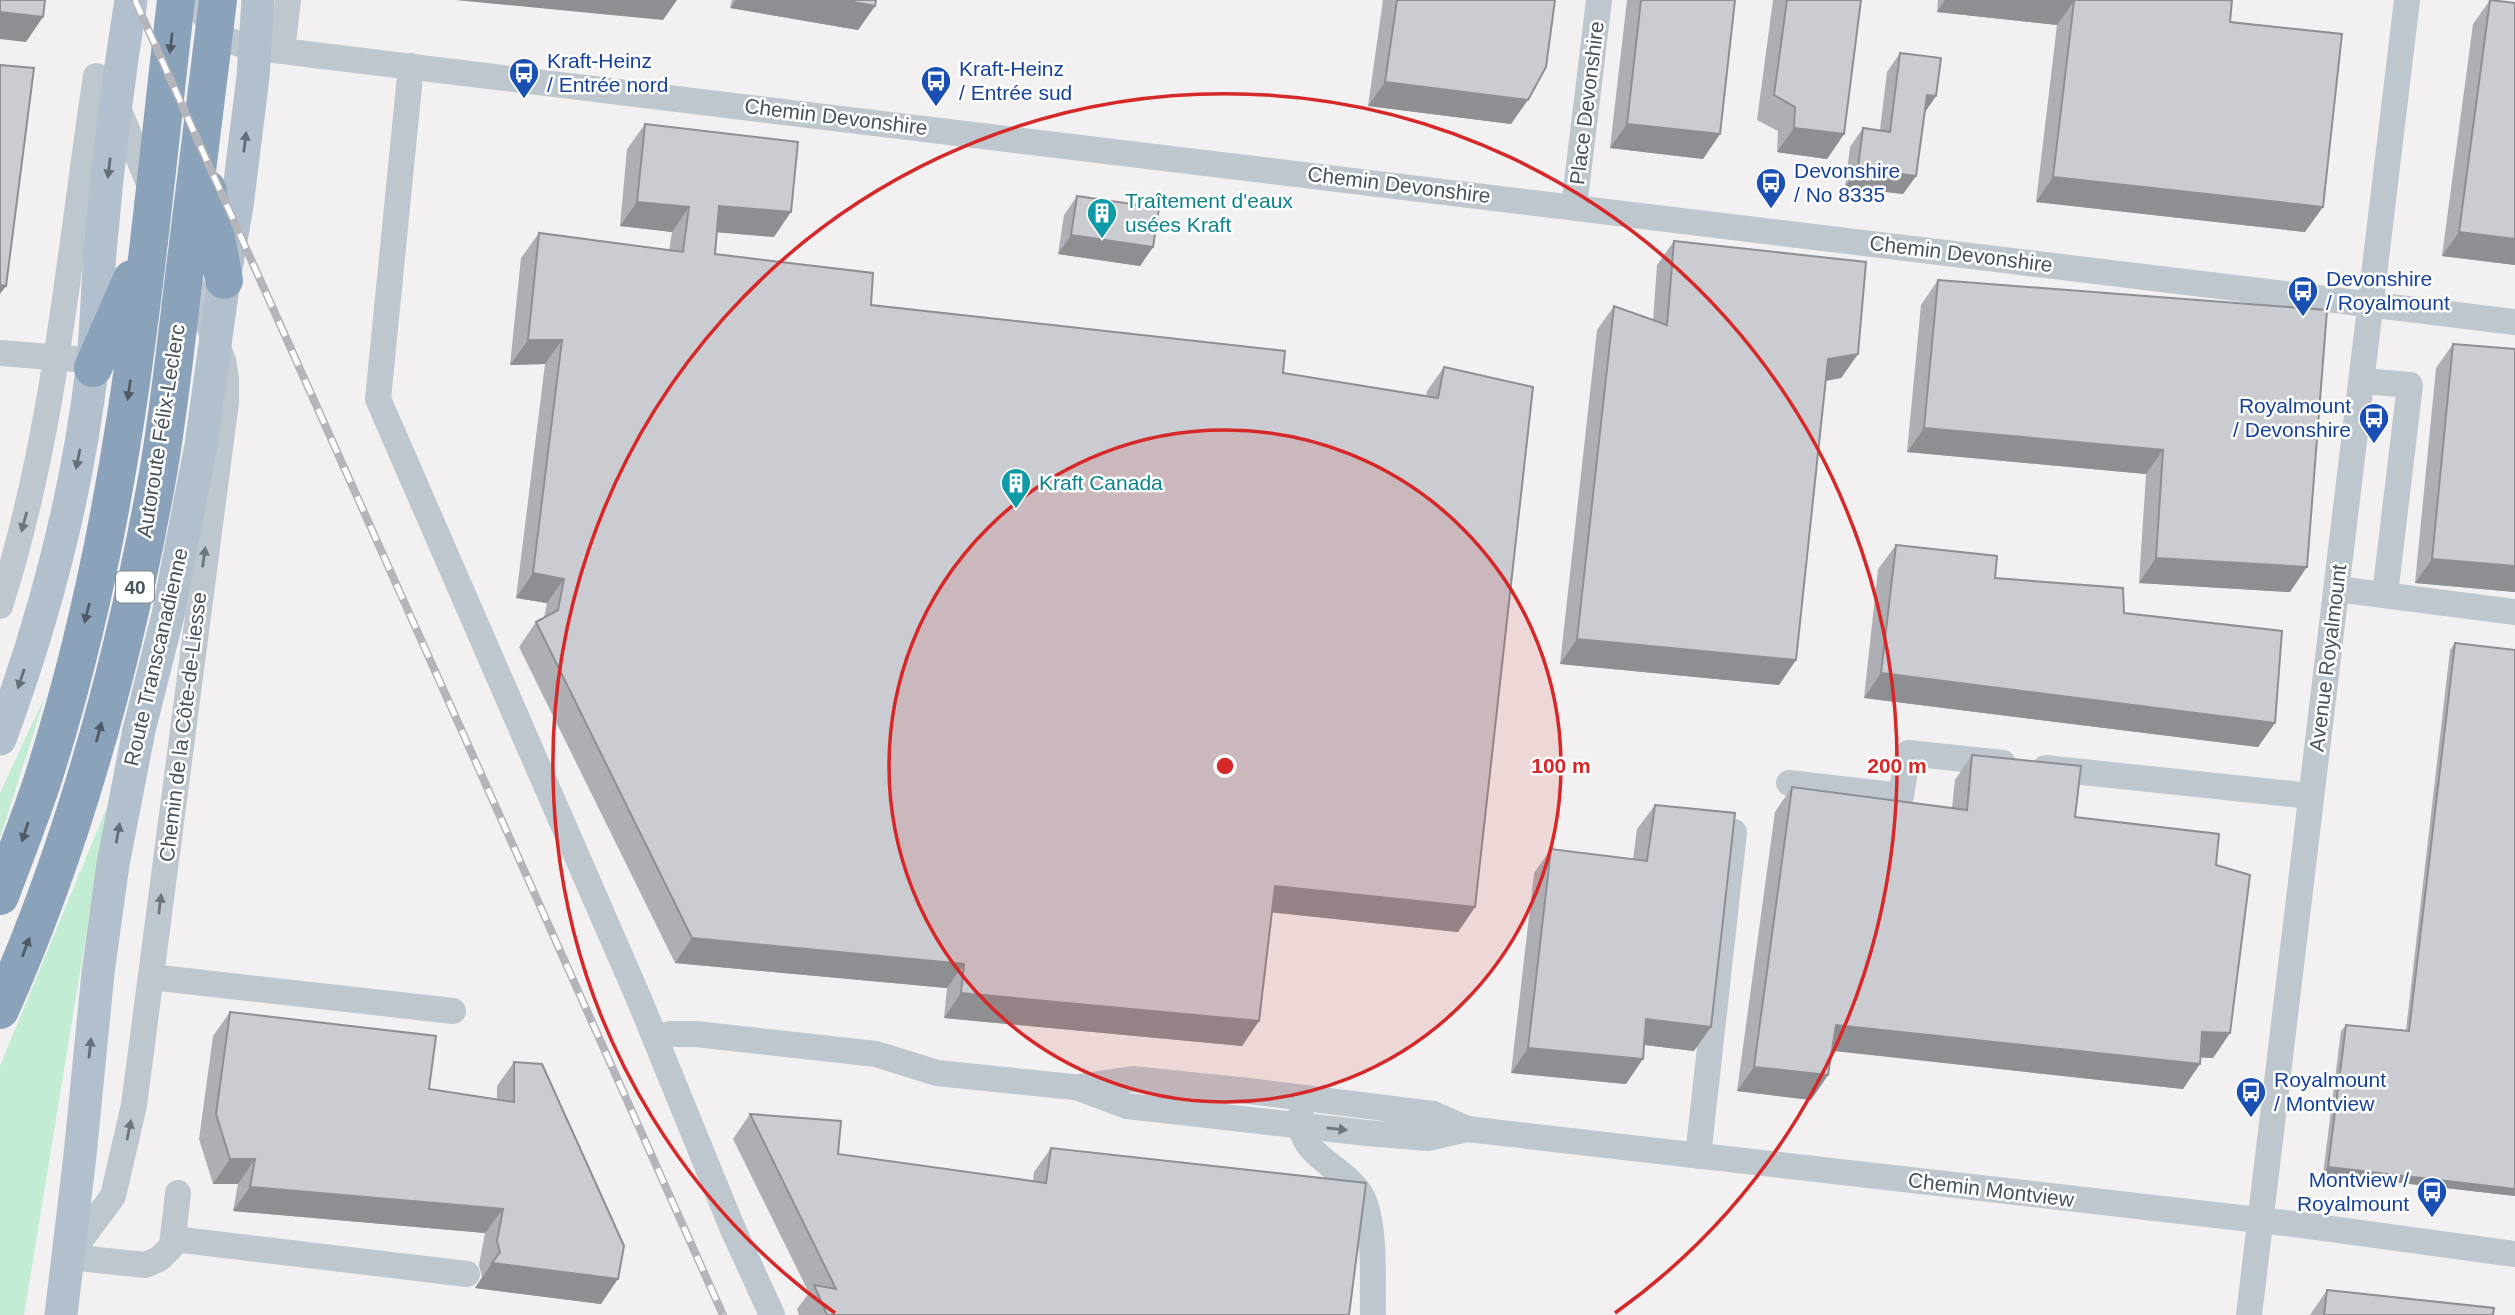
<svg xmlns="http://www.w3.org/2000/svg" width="2515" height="1315" viewBox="0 0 2515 1315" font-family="Arial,sans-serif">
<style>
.green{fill:#c2ecd3}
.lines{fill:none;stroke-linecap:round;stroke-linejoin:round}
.minor{stroke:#bfc7ce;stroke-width:26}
.major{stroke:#b2bfcd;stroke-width:33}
.highway{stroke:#8ba2bb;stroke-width:38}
.rail-casing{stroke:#b3b5ba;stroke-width:8}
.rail{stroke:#fff;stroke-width:5;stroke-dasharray:16;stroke-linecap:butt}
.wall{fill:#aeafb5}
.shaded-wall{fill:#8d8f93}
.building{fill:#caccd2;stroke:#8d8f93;stroke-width:2}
.oneway{fill:#505b66}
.oneway2{fill:#636e78}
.oneway3{fill:#6c767e}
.ring{fill:none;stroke:#d62828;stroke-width:3.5}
.labels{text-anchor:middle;stroke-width:5;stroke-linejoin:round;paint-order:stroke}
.shield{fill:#fff;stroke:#80878d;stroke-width:2}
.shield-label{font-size:19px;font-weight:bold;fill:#49535c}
.transit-label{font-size:21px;fill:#164399;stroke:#fff;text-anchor:start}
.street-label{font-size:21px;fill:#49535c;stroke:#fff}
.culture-label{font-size:21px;fill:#0d838f;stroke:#fff;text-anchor:start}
.centre{fill:#d62828;stroke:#fff;stroke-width:3.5}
.ring-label{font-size:21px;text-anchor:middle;font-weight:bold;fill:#d62828;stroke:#fff;stroke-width:5;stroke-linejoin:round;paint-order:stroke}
</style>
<rect width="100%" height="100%" fill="#f2f0f0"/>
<!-- green -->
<path class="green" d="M46 694 0 838V793Z
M107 807 24 1315H0V1066Z"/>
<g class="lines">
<!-- minor -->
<path class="minor" d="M197 0C202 10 206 21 213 29 232 50 273 49 298 53L2515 322
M282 51 288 0
M411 66 378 399 639 999 732 1227 772 1315
M1574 207 1599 0
M0 353 75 359
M2363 381 2410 385 2385 594
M2337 589 2515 612
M0 606C55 434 69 254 96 76L103 79 109 86 152 191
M2045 768 2311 796
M1789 783 1901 796 1908 753 2003 763
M151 977 453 1011
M655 1038 670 1034H696L876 1054 937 1073 1093 1089
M1078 1087 1132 1079 1249 1091 1433 1114 1467 1129 2302 1225 2515 1254
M1079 1088 1127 1106 1367 1133 1428 1138 1467 1129
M1301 1114C1296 1155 1339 1163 1359 1192 1377 1216 1372 1285 1373 1315
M1698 1156 1734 832
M178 1193 172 1246 159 1259 145 1265 68 1257 113 1196 134 1105 226 402V378L223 360 186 272
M174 1239 467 1274
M2249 1315 2407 0"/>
<!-- major -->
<path class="major" d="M0 739C44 620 77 495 92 369 97 327 97 284 101 242 108 161 118 80 131 0
M61 1315 80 1155 98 973 113 864 139 730 168 615 201 445 224 280 237 206 253 77 258 0"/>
<!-- highway -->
<path class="highway" d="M207 189 224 280
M93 368 132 279
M0 896C14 858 29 821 42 782 80 664 107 539 126 416 147 278 160 138 176 0
M0 1010C77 838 126 653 159 468 171 396 178 324 187 252 197 168 208 84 218 0"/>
<!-- rail casing -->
<g class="rail-casing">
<path id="rail" d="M135 0 723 1315"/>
</g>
<!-- rail -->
<use href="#rail" class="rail"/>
</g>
<!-- wall -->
<path class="wall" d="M732 0H876L875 6 858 30 730 8Z
M1383 0H1555L1511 124 1368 106Z
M1627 0H1735L1720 134 1703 159 1610 148Z
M1773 0H1861L1844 134 1827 159 1777 152 1778 131 1757 120Z
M1938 0H2232L2230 22 2305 232 2036 202 2057 25 1937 12Z
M2490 0 2515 3V265L2442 256 2473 24Z
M1900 53 1936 96 1924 113 1916 176 1903 194 1845 187 1850 147 1863 128 1880 130 1887 72Z
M645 124 774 237 717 232 715 254 871 305 1426 396 1427 391 1444 367 1475 907 1458 932 1272 912 1259 1021 1242 1046 944 1018 947 988 675 963 519 647 536 622 544 618 547 603 516 598 545 364 510 365 521 258 539 233 669 251 672 232 620 226 627 149Z
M1077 196 1153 247 1140 266 1058 254 1064 215Z
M1674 241 1858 354 1841 378 1826 381 1796 660 1779 685 1560 664 1597 330 1614 306 1653 320 1657 265Z
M1938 280 2327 310 2290 592 2139 583 2146 474 1907 452 1921 305Z
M2453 344 2515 349V592L2415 583 2436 368Z
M1896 545 1995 578 2124 613 2275 723 2258 747 1864 698 1878 569Z
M2455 643 2515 1196 2323 1174 2341 1031 2346 1025 2406 1030 2450 650Z
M1972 755 2075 817 2216 865 2230 1033 2213 1058 2201 1057 2183 1089 1832 1051 1828 1075 1811 1100 1737 1091 1775 812 1792 787 1952 808 1955 780Z
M1655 805 1694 1051 1644 1045 1626 1084 1511 1073 1534 873 1551 849 1633 859 1637 829Z
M230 1012 429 1089 497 1099V1086L514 1062 601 1304 475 1288 482 1277 479 1265 485 1233 233 1211 238 1184H213L199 1139 213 1036Z
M750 1114 838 1154 1033 1181 1034 1172 1051 1148 1349 1315H799L797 1309 809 1293 733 1139Z
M2327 1290 2493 1315H2310Z"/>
<!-- shaded-wall -->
<path class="shaded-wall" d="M455 0H677L663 20Z
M736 0H842L875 6 858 30 730 8Z
M1945 0H2068L2074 1 2057 25 1937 12Z
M0 12 43 17 26 42 0 39Z
M1385 82 1528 100 1511 124 1368 106Z
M1927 95 1936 96 1923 115Z
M1627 124 1720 134 1703 159 1610 148Z
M1794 128 1844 134 1827 159 1777 152Z
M1858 168 1916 176 1903 194 1845 187Z
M2053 177 2323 207 2305 232 2036 202Z
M637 202 689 207 672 232 620 226Z
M719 206 791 212 774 237 702 231Z
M2459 232 2515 239V265L2442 256Z
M1071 235 1153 247 1140 266 1058 254Z
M0 285 6 286 0 294Z
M528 340H562L545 364 510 365Z
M1858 354 1841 378 1811 383 1828 359Z
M1924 428 2163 450 2146 474 1907 452Z
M2156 558 2307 567 2290 592 2139 583Z
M2432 559 2515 566V592L2415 583Z
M533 573 564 579 547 603 516 598Z
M1577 639 1796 660 1779 685 1560 664Z
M1881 673 2275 723 2258 747 1864 698Z
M1275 886 1475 907 1458 932 1258 911Z
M692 938 964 964 947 988 675 963Z
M961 993 1259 1021 1242 1046 944 1018Z
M1646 1019 1711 1027 1694 1051 1629 1043Z
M1836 1025 2200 1064 2183 1089 1819 1049Z
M2202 1032 2230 1033 2213 1058 2185 1057Z
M1528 1048 1643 1059 1626 1084 1511 1073Z
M1754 1067 1828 1075 1811 1100 1737 1091Z
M230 1159H255L238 1184H213Z
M2328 1167 2515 1189V1196L2323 1174Z
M250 1187 503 1209 485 1233 233 1211Z
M492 1263 618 1279 601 1304 475 1288Z"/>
<!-- building -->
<path class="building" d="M0 0H45L43 17 0 12Z
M842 0H876L875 6Z
M1397 0H1555L1546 67 1528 100 1385 82Z
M1641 0H1735L1720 134 1627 124Z
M1787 0H1861L1844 134 1794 128 1795 107 1774 95Z
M2068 0H2232L2230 22 2342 34 2323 207 2053 177 2074 1Z
M2490 0 2515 3V239L2459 232Z
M1900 53 1941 58 1936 96 1927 95 1916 176 1858 168 1863 128 1890 132Z
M0 65 34 68 6 286 0 285Z
M645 124 798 142 791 212 719 206 715 254 873 273 871 305 1285 351 1283 373 1438 398 1444 367 1533 387 1475 907 1275 886 1259 1021 961 993 964 964 692 938 536 622 558 610 564 579 533 573 562 340H528L539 233 683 252 689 207 637 202Z
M1077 196 1159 208 1153 247 1071 235Z
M1674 241 1866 262 1858 354 1828 359 1796 660 1577 639 1614 306 1667 325Z
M1938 280 2327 310 2307 567 2156 558 2163 450 1924 428Z
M2453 344 2515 349V566L2432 559Z
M1896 545 1997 556 1995 578 2123 588 2124 613 2282 631 2275 723 1881 673Z
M2455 643 2515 650V1189L2328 1167 2346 1025 2409 1031Z
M1972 755 2081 766 2075 817 2219 834 2216 865 2250 875 2230 1033 2202 1032 2200 1064 1836 1025 1828 1075 1754 1067 1792 787 1967 810Z
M1655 805 1735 813 1711 1027 1646 1019 1643 1059 1528 1048 1551 849 1647 861Z
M230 1012 436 1036 429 1089 514 1102V1062L542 1064 624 1246 618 1279 492 1263 500 1252 497 1241 503 1209 250 1187 255 1159H230L216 1114Z
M750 1114 841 1121 838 1154 1046 1183 1051 1148 1366 1183 1349 1315H827L814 1285 836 1289Z
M2327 1290 2494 1308 2493 1315H2324Z"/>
<!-- one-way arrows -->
<defs><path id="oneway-solid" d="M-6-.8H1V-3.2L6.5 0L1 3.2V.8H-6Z" transform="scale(1.75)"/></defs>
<g class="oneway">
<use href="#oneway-solid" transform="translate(171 43) rotate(97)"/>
<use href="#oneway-solid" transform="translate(129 390) rotate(98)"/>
<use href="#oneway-solid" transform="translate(87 613) rotate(104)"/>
<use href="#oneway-solid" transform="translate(99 732) rotate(-75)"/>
<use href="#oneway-solid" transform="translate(25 832) rotate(108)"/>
<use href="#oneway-solid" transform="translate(26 947) rotate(-69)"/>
</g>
<g class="oneway2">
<use href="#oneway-solid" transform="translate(245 142) rotate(-83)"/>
<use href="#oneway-solid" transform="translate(109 168) rotate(97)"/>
<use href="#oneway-solid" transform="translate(78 459) rotate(101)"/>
<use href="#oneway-solid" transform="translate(21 679) rotate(108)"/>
<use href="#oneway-solid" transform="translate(118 833) rotate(-80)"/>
<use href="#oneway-solid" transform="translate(90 1048) rotate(-84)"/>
</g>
<g class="oneway3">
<use href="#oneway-solid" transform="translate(24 522) rotate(105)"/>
<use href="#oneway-solid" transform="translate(204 557) rotate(-82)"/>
<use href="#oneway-solid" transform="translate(160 904) rotate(-83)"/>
<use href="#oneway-solid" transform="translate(1337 1129) rotate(6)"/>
<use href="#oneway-solid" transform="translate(129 1130) rotate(-78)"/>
</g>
<!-- distance rings -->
<circle cx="1225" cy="766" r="336" fill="#d62828" fill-opacity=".12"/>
<g class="ring">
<circle cx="1225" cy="766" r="336"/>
<path d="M835 1313A672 672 0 1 1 1615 1313"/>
</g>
<!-- icons -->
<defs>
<g id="bus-pin" transform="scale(1.575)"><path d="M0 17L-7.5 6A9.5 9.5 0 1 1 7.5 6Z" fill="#1a4fb4" stroke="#fff"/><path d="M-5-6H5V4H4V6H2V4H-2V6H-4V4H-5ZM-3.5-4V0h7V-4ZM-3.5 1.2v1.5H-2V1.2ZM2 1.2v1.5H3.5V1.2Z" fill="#fff"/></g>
<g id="building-pin" transform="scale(1.575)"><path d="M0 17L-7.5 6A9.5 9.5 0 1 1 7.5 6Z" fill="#0f9aa8" stroke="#fff"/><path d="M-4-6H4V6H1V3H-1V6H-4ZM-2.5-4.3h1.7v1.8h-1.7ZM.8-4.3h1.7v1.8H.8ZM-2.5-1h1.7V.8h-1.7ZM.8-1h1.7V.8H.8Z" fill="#fff"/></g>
</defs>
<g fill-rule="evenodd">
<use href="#bus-pin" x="524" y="73"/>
<use href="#bus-pin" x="936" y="81"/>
<use href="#bus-pin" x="1771" y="183"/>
<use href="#building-pin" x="1102" y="213"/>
<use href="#bus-pin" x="2303" y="291"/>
<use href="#bus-pin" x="2374" y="418"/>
<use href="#building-pin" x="1016" y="483"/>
<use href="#bus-pin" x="2251" y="1092"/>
<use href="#bus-pin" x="2432" y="1192"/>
</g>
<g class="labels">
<!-- shield labels -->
<rect class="shield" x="116" y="571.5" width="38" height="31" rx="5"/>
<g class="shield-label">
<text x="135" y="594">40</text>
</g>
<!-- transit labels -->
<g class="transit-label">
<text x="547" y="68">Kraft-Heinz<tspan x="547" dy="24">/ Entrée nord</tspan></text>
<text x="959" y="76">Kraft-Heinz<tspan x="959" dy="24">/ Entrée sud</tspan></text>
<text x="1794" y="178">Devonshire<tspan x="1794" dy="24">/ No 8335</tspan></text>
<text x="2326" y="286">Devonshire<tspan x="2326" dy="24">/ Royalmount</tspan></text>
<text x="2351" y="413" text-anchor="end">Royalmount<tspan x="2351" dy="24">/ Devonshire</tspan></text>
<text x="2274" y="1087">Royalmount<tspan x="2274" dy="24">/ Montview</tspan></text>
<text x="2409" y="1187" text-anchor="end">Montview /<tspan x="2409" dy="24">Royalmount</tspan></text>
</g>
<!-- street labels -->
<g class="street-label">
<text transform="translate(1587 103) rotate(-83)" y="7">Place Devonshire</text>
<text transform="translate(836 117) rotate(7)" y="7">Chemin Devonshire</text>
<text transform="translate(1399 185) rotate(7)" y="7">Chemin Devonshire</text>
<text transform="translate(1961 254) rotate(7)" y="7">Chemin Devonshire</text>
<text transform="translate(161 431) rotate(-81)" y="7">Autoroute Félix-Leclerc</text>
<text transform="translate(156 657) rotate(-77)" y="7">Route Transcanadienne</text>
<text transform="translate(2328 658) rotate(-83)" y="7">Avenue Royalmount</text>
<text transform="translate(183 727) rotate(-83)" y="7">Chemin de la Côte-de-Liesse</text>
<text transform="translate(1991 1190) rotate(7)" y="7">Chemin Montview</text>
</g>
<!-- culture labels -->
<g class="culture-label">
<text x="1125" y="208">Traîtement d'eaux<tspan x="1125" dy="24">usées Kraft</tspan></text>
<text x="1039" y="490">Kraft Canada</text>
</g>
</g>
<circle cx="1225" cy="766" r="10" class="centre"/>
<g class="ring-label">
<text x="1561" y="773">100 m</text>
<text x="1897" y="773">200 m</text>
</g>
</svg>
